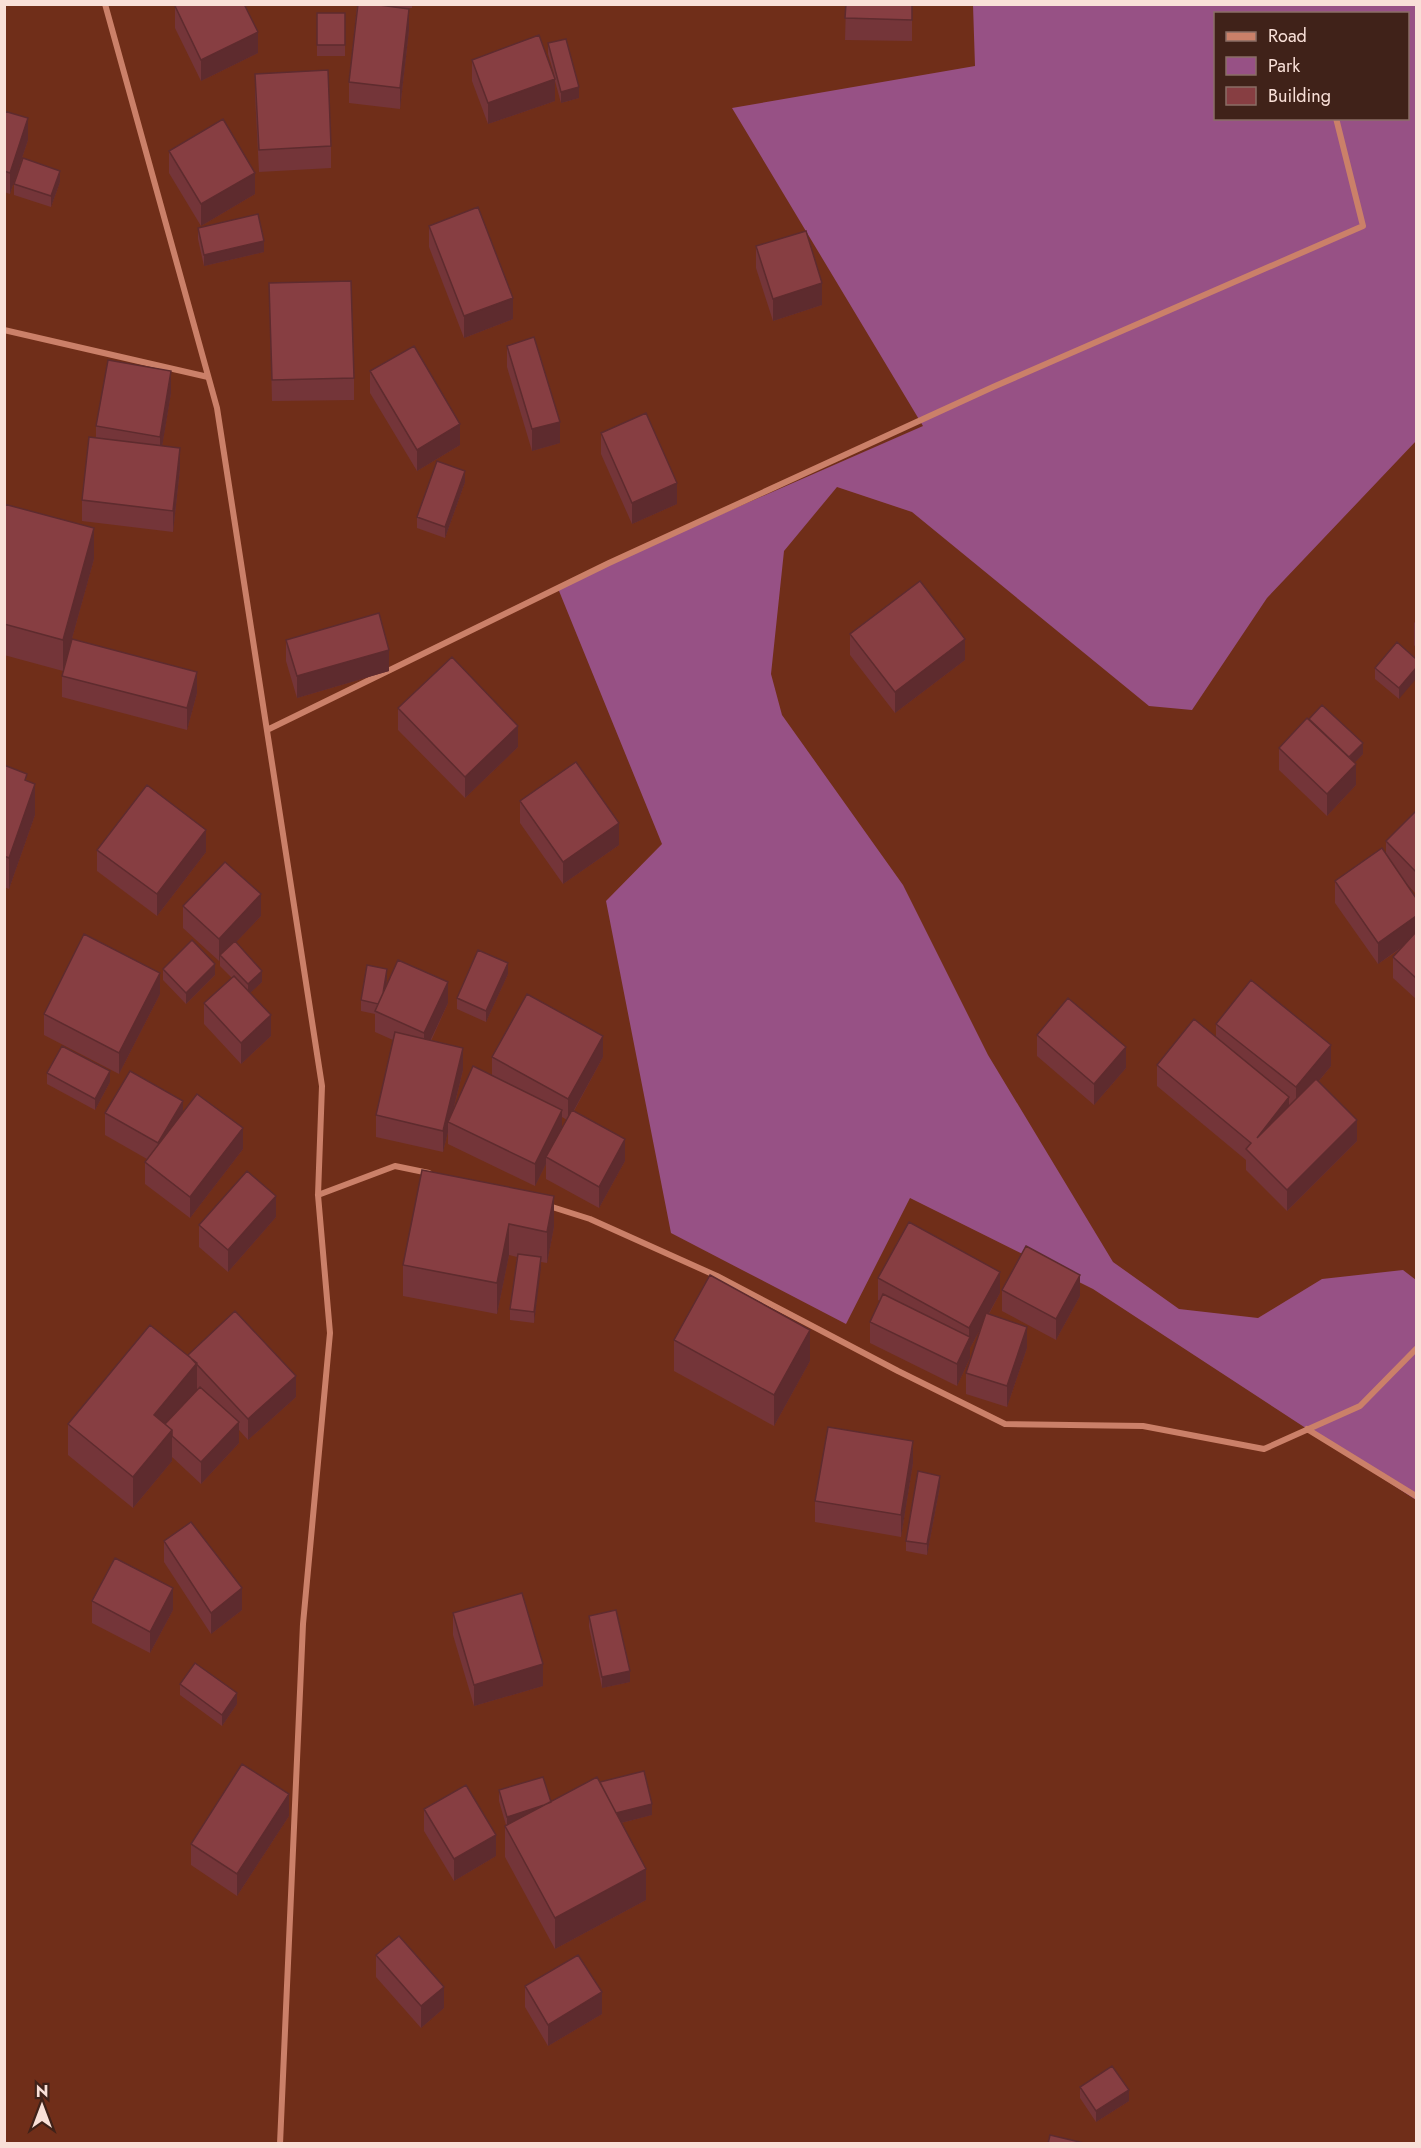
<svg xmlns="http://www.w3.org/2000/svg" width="1421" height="2148" viewBox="0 0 1421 2148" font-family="Jost,sans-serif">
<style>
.green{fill:#975185;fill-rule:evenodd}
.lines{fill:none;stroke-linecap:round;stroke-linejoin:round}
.minor{stroke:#cb8069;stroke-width:6}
.wall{fill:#743539;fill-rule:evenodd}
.shaded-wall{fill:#5e2b2e}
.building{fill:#873e42;stroke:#5e2b2e;stroke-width:1.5}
</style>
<rect width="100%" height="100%" fill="#702e19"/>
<!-- green -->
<path class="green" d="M973 5H1416V441L1267 598 1192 710 1149 706 912 512 837 487 784 551 771 674 782 715 903 885 988 1055 1113 1262 1179 1309 1258 1318 1322 1279 1403 1270 1416 1280V1500L1093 1289 910 1198 846 1324 671 1233 606 901 662 844 557 586 923 426 732 108 975 66ZM1216 14H1408V118H1216Z"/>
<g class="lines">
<!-- minor -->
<path class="minor" d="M105 4 217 408 322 1086 318 1195 330 1333 303 1624 280 2144
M4 330 208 377
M267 730 609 563 993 387 1363 226 1336 118
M318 1195 395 1166 429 1173
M549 1206 590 1219 717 1276 898 1371 1005 1424 1143 1426 1264 1449 1360 1406 1416 1349
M1307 1429 1416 1496"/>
</g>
<!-- wall -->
<path class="wall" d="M330 4H412V8H404L409 30 400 109 349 103V82L357 6 330 5Z
M846 4H912V41L845 40Z
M175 6 258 53 201 81 175 28Z
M317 13H345V56H317Z
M548 43 579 98 561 103 555 81V101L488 124 472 81V60L554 74 548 54Z
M255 74 331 146V168L259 172 255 95Z
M4 111 28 140 10 194 4 192Z
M169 151 255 194 201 226 169 173Z
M60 182 51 207 14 195V184Z
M429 226 513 319 464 338 429 247Z
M198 228 264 252 204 266 198 239Z
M756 246 822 305 773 321 756 268Z
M269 283 354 378V400L272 401Z
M507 346 560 443 532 451 507 367Z
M370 371 460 445 417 471 370 393Z
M171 393 162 446 180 469 173 532 82 521V500L96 438V426Z
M601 433 677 504 632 524 601 454Z
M465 482 445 538 417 528V517Z
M4 504 94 559 63 671 4 655Z
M1416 621V648L1414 645V623Z
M850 634 965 660 895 713 850 655Z
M286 640 389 671 297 698 286 661Z
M1416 659 1399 699 1375 679V668Z
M62 676 197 693 187 730 62 697Z
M398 708 518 747 465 798 398 730Z
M1279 748 1363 754 1355 762 1356 785 1327 816 1279 770Z
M4 765 27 781 35 815 9 889 4 887Z
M520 801 619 845 563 884 520 823Z
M1416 811V894L1406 883 1416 898V999L1393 978V957L1403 947 1378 964 1335 903V881L1386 854V841Z
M97 850 206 852 157 916 97 871Z
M183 906 261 916 236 942 262 982 250 993 271 1036 241 1064 204 1024V1003L232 978 220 966V959L219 961 183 928Z
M163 969 215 975 186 1004 163 980Z
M508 974 486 1022 457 1009V998Z
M387 980 386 986 448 1003 431 1041 463 1070 453 1112 492 1076V1057H603L574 1111 625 1161 599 1208 546 1179V1164L535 1186 448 1144V1132L443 1152 376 1137V1115L393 1040 375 1032V1014L361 1011V1000ZM562 1117 567 1120 562 1129Z
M160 994 119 1074 44 1035V1014Z
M1216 1024 1331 1066 1319 1081 1357 1141 1287 1211 1246 1170V1160L1157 1086V1065L1216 1037Z
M1037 1035 1126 1068 1094 1105 1037 1056Z
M47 1073 110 1082 95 1110 47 1084Z
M105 1113H183L243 1149 190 1218 145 1184V1162L147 1159 105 1135Z
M422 1170 554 1227 547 1263 541 1262 534 1323 510 1320V1309L517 1257 509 1255 497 1314 403 1296V1265Z
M276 1217 228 1272 199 1247V1225Z
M878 1278 1000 1293 989 1314 1027 1348 1007 1407 966 1394V1373L981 1328 970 1348V1358L957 1386 870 1343V1322L880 1301 878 1300Z
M1002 1290 1080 1296 1056 1340 1002 1311Z
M674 1340 810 1361 774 1426 674 1371Z
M188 1355 296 1397 248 1440 239 1430V1443L201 1484 172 1457V1461L133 1508 68 1455V1424L188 1356Z
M913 1463 901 1537 815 1522V1501Z
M940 1486 927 1555 906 1551V1541Z
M164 1541 242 1610 211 1634 164 1562Z
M92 1601 173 1610 150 1653 92 1623Z
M453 1613 543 1686 474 1706 453 1635Z
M589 1616 630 1682 602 1688 589 1627Z
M180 1684 237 1704 222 1726 180 1695Z
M600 1784 652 1815 621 1823 646 1900 555 1949 505 1857V1826L506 1825 499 1801V1790L551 1802Z
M424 1809 496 1856 454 1881 424 1831Z
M289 1816 237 1896 191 1865V1844Z
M376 1955 444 2008 421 2028 376 1977Z
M525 1986 602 2014 548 2046 525 2007Z
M1080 2087 1129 2101 1096 2122 1080 2098Z"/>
<!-- shaded-wall -->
<path class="shaded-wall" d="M409 9V30L400 109V88Z
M258 32V53L201 81V60Z
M555 79V101L488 124V103Z
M579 87V98L561 103V92Z
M28 118V140L10 194V173Z
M60 171V182L51 207V196Z
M255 173V194L201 226V204Z
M264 241V252L204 266V255Z
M822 283V305L773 321V299Z
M513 298V319L464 338V316Z
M5 342V363L4 366V345Z
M171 371V393L160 459V437Z
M560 422V443L532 451V429Z
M460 424V445L417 471V450Z
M180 448V469L173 532V511Z
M465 471V482L445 538V527Z
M677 483V504L632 524V503Z
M94 528V559L63 671V640Z
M965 639V660L895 713V692Z
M389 650V671L297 698V676Z
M1416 668V679L1399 699V688Z
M197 672V693L187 730V708Z
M518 726V747L465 798V777Z
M1363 743V754L1347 771V760Z
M1356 764V785L1327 816V794Z
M35 784V815L9 889V858Z
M619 823V845L563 884V862Z
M206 830V852L157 916V894Z
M261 894V916L222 957 220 955V959L219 961V939Z
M1416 916V937L1378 964V943Z
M508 963V974L486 1022V1011Z
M215 964V975L186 1004V993Z
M387 969V980L381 1015V1004Z
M262 971V982L248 995V984Z
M160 973V994L119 1074V1053Z
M448 982V1003L424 1054V1033Z
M271 1015V1036L241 1064V1043Z
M603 1036V1057L568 1121V1099Z
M1331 1045V1066L1296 1109V1087Z
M1126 1047V1068L1094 1105V1084Z
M463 1048V1070L450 1123 448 1122V1132L443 1152V1131Z
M110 1071V1082L95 1110V1099Z
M1289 1097V1119L1257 1138Z
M183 1101V1123L158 1165V1143Z
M562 1110V1131L546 1157V1164L535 1186V1164Z
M1357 1120V1141L1287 1211V1190Z
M243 1128V1149L190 1218V1197Z
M625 1139V1161L599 1208V1187Z
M276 1196V1217L228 1272V1250Z
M554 1196V1227L547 1263V1232Z
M509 1224V1255L497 1314V1283Z
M541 1257V1268L534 1323V1312Z
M1000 1272V1293L970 1348V1358L957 1386V1364L969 1339V1328Z
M1080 1275V1296L1056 1340V1319Z
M1027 1327V1348L1007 1407V1386Z
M810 1330V1361L774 1426V1395Z
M197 1363V1394L166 1431 154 1415Z
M296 1376V1397L248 1440V1419Z
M239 1422V1443L201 1484V1462Z
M172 1430V1461L133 1508V1477Z
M913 1441V1463L901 1537V1515Z
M940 1476V1486L927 1555V1544Z
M173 1588V1610L150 1653V1632Z
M242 1588V1610L211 1634V1613Z
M543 1664V1686L474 1706V1685Z
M630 1671V1682L602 1688V1677Z
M237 1693V1704L222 1726V1715Z
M289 1794V1816L237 1896V1874Z
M551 1803 507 1828V1817Z
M652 1804V1815L609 1826V1815Z
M496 1835V1856L454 1881V1859Z
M646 1869V1900L555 1949V1918Z
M444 1987V2008L421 2028V2006Z
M602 1992V2014L548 2046V2025Z
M1129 2090V2101L1096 2122V2111Z"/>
<!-- building -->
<path class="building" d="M179 4H244L258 32 201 60 175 6Z
M358 4H372L409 9 400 88 349 82Z
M846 4H912V20L845 18Z
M317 13H345V45H317Z
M539 35 555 79 488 103 472 60Z
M566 39 579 87 561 92 548 43Z
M328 70 331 146 259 150 255 74Z
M4 111 28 118 10 173 4 171Z
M223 119 255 173 201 204 169 151Z
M23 158 60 171 51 196 14 184Z
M478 207 513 298 464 316 429 226Z
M258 214 264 241 204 255 198 228Z
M806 231 822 283 773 299 756 246Z
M351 281 354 378 272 380 269 283Z
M534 337 560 422 532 429 507 346Z
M414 346 460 424 417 450 370 371Z
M108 360 171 371 160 437 96 426Z
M646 413 677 483 632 503 601 433Z
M89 437 180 448 173 511 82 500Z
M437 461 465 471 445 527 417 517Z
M4 504 94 528 63 640 4 624Z
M920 581 965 639 895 692 850 634Z
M379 613 389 650 297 676 286 640Z
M72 639 197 672 187 708 62 676Z
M1397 642 1416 659V668L1399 688 1375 668Z
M452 657 518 726 465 777 398 708Z
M1322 705 1363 743 1349 757 1309 719Z
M1307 718 1356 764 1327 794 1279 748Z
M576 762 619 823 563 862 520 801Z
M4 765 27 774 25 780 35 784 9 858 4 856Z
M147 785 206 830 157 894 97 850Z
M1416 811V872L1386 841Z
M1382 848 1416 898V916L1378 943 1335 881Z
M225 862 261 894 219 939 183 906Z
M1416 932V978L1393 957Z
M84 934 160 973 119 1053 44 1014Z
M192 940 215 964 186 993 163 969Z
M235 941 262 971 248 984 220 955Z
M478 950 508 963 486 1011 457 998Z
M398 960 448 982 424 1033 375 1011Z
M367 965 387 969 383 993 378 1004 361 1000Z
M234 976 271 1015 241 1043 204 1003Z
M1251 980 1331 1045 1296 1087 1216 1024Z
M527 994 603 1036 568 1099 492 1057Z
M1068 998 1126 1047 1094 1084 1037 1035Z
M1194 1019 1289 1097 1257 1138 1316 1079 1357 1120 1287 1190 1246 1149 1251 1143 1157 1065Z
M395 1032 463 1048 443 1131 376 1115Z
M62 1046 110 1071 95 1099 47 1073Z
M473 1066 562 1110 535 1164 448 1122Z
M130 1071 183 1101 158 1143 105 1113Z
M197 1094 243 1128 190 1197 145 1162Z
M572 1110 625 1139 599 1187 546 1157Z
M422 1170 554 1196 547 1232 509 1224 497 1283 403 1265Z
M247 1171 276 1196 228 1250 199 1225Z
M909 1222 1000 1272 969 1328 878 1278Z
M1026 1246 1080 1275 1056 1319 1002 1290Z
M518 1254 541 1257 534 1312 510 1309Z
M710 1275 810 1330 774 1395 674 1340Z
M883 1294 970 1337 957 1364 870 1322Z
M235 1311 296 1376 248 1419 188 1355Z
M986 1313 1027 1327 1007 1386 966 1373Z
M150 1325 197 1363 154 1415 172 1430 133 1477 68 1424Z
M200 1387 239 1422 201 1462 172 1436V1430L165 1424Z
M828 1427 913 1441 901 1515 815 1501Z
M918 1471 940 1476 927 1544 906 1541Z
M191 1522 242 1588 211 1613 164 1541Z
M115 1558 173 1588 150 1632 92 1601Z
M522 1593 543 1664 474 1685 453 1613Z
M616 1610 630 1671 602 1677 589 1616Z
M195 1663 237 1693 222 1715 180 1684Z
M242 1764 289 1794 237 1874 191 1844Z
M644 1771 652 1804 616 1813 600 1782Z
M543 1777 551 1802 544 1805 507 1817 499 1790Z
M597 1777 646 1869 555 1918 505 1826Z
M466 1785 496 1835 454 1859 424 1809Z
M399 1936 444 1987 421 2006 376 1955Z
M578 1955 602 1992 548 2025 525 1986Z
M1112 2066 1129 2090 1096 2111 1080 2087Z
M1050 2135 1088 2144H1048Z"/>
<!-- border -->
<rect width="1421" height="2148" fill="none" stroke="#f9e0d8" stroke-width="12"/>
<!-- legend -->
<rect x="1214" y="12" width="195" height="108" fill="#402219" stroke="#8a6e65" stroke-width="1.5"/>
<rect x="1226" y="32" width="30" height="9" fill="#cb8069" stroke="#8a6e65" stroke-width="1.5"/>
<text x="1268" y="42" font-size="18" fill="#f9e0d8">Road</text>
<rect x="1226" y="57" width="30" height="18" fill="#975185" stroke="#8a6e65" stroke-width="1.5"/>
<text x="1268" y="72" font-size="18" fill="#f9e0d8">Park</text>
<rect x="1226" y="87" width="30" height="18" fill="#873e42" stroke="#8a6e65" stroke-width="1.5"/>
<text x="1268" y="102" font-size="18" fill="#f9e0d8">Building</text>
<!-- north arrow -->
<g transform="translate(42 2106)" stroke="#402219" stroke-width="4.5" paint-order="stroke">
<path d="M0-4.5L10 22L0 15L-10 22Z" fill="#f9e0d8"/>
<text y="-9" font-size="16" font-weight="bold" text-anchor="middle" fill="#f9e0d8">N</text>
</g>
</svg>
